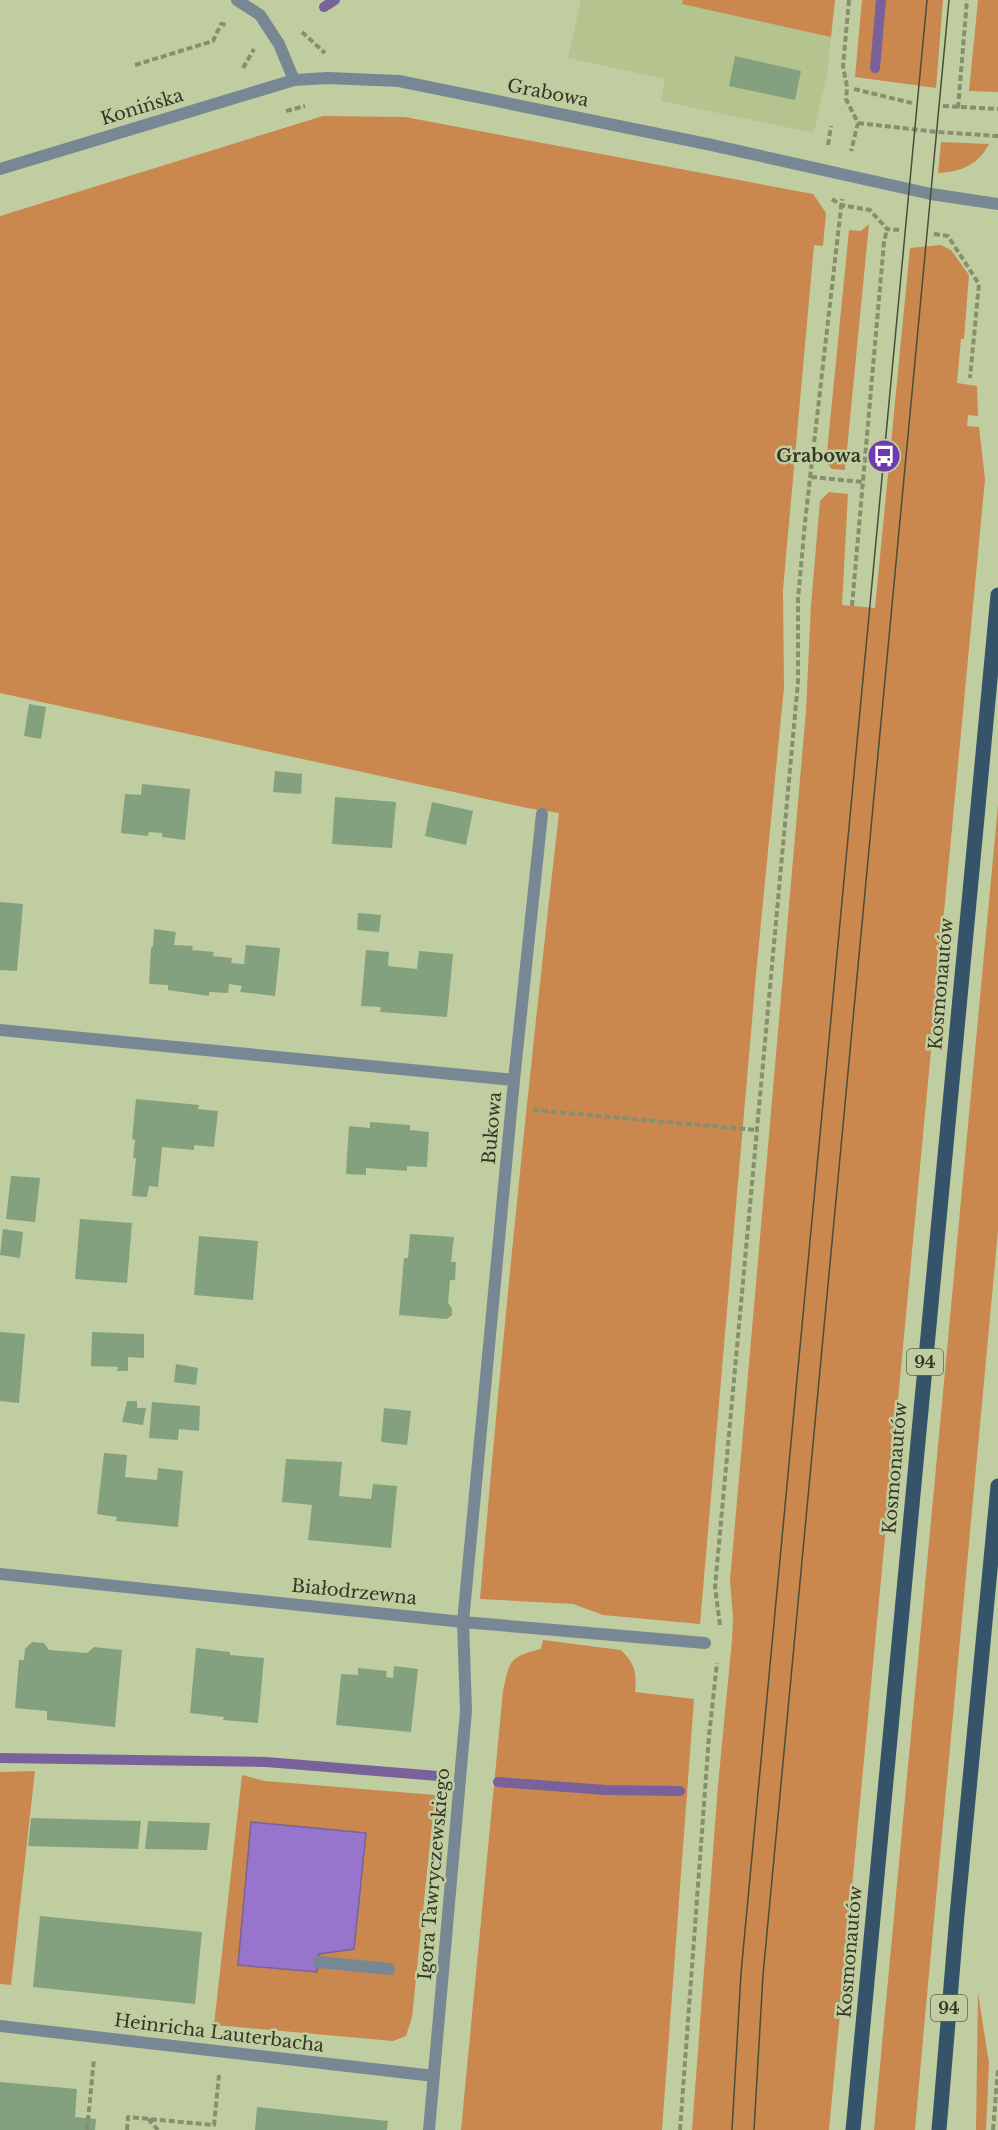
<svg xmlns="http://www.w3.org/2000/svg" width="998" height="2130" viewBox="0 0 998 2130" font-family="'Libre Baskerville',serif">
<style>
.built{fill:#b5c38f}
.green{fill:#ca884e}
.water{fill:#9775cd;stroke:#79629b;stroke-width:1.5}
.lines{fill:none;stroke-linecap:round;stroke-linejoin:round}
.stream{stroke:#79629b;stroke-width:10}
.building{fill:#83a17e}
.path{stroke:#868f6e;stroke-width:4;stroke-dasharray:6 3;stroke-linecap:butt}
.service{stroke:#778894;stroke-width:12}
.minor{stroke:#778894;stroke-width:12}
.primary{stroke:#35546a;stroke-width:15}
.tram{stroke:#484e39;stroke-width:1.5}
.labels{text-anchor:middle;stroke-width:5;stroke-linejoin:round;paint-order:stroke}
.shield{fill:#c0cda0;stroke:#5d644b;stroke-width:1.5}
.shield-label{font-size:16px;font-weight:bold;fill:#323726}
.street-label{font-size:18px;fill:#323726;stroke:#c0cda0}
.poi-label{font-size:18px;font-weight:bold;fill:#323726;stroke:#c0cda0;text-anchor:end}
</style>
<rect width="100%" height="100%" fill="#c0cda0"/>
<!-- built -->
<path class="built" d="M581 0H683V4L831 37 827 74 814 133 661 101 665 79 568 58Z"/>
<!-- green -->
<path class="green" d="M683 0H835L831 37 682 4Z
M862 0H943L936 88 855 77Z
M978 0H998V92L969 91Z
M323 116 405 117 813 194 826 213 823 246 814 245 783 590 784 687 756 974 700 1624 603 1615 573 1604 480 1599C502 1337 529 1075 559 813L527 808 0 693V216Z
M941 142 989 144C978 165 961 172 938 173Z
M869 224 845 470 832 469 826 462 849 230 861 231Z
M941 245 951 250 969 275 964 339H961L957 383 977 386 978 416 968 415 967 426 979 427 985 479 829 2130H692L718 1785 732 1640 733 1618 730 1581 806 711 811 605 820 501 829 492 848 494 842 605 875 608 910 248Z
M998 805V1231L924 2028 915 2130H874Z
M543 1640 621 1650C635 1664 637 1672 635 1692L694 1699 662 2130H461L503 1691C510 1660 509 1657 541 1649Z
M35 1771 11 1985 0 1984V1772Z
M242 1775 265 1781 435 1795 412 2017 406 2036 393 2041 214 2025Z
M978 1993 989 2063 986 2130H976Z"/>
<!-- water -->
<path class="water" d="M251 1822 366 1833 354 1949 319 1954 317 1972 238 1965Z"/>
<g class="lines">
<!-- stream -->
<path class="stream" d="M324 7 335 0
M875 68 881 0
M0 1758 266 1762 438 1776
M498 1782 606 1790 680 1791"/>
</g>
<!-- building -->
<path class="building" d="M735 56 801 71 795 100 729 86Z
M29 704 46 707 41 739 24 736Z
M275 771 302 774 301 794 273 792Z
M142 784 190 789 185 840 162 837V833L149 832 148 836 121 833 125 794 141 795Z
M335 797 396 802 392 848 332 844Z
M432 802 473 811 466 845 425 836Z
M0 902 23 904 17 971 0 970Z
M358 913 381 915 379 932 357 930Z
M154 929 176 932 174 945 193 946 192 950 214 952 213 956 232 958 231 963 244 964 246 945 280 948 275 996 240 992 242 986 229 984 228 993 209 992V996L168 990V985L149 984 151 948 153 946Z
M366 950 389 952 388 966 417 969 419 951 453 954 447 1017 380 1012 381 1007 361 1006Z
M136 1099 199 1105 198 1109 218 1111 214 1147 194 1145V1150L162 1147 158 1187 149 1186 147 1197 132 1196 136 1158H133L135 1140 132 1139Z
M370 1122 410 1125V1130L429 1132 427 1167 407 1166V1171L366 1168V1175L346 1174 349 1126 370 1128Z
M11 1176 40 1178 35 1222 6 1219Z
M80 1219 132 1223 127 1283 75 1279Z
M3 1229 23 1232 20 1258 0 1255Z
M410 1234 454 1237 451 1262H456L455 1280H450L448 1303 452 1308V1315L447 1319 399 1315 404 1258H408Z
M199 1236 258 1241 253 1300 194 1295Z
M0 1332 25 1334 19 1403 0 1401Z
M92 1332 144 1334V1358L128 1357V1371H117L118 1367 91 1366Z
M176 1364 198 1368 196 1385 174 1382Z
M127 1401H137V1408H146L143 1425 122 1422Z
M152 1402 200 1406 199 1431 179 1429 178 1440 149 1438Z
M384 1408 411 1411 407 1445 381 1442Z
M104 1453 127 1455 125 1477 157 1480 158 1468 183 1471 178 1527 116 1521 117 1517 97 1514Z
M286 1459 342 1462 339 1496 371 1499 373 1484 397 1486 391 1548 308 1540 312 1505 282 1502Z
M32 1642 44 1643 49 1650 87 1653 94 1647 122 1650 115 1727 47 1720V1711L15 1708 19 1660H24L25 1649Z
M196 1648 230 1652V1655L264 1658 258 1723 223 1720 224 1717 190 1713Z
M394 1666 418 1669 411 1732 336 1725 341 1674 358 1675V1668L387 1671 386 1677 393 1678Z
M31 1818 141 1821 138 1849 28 1846Z
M148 1821 210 1823 207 1850 145 1849Z
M40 1916 202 1932 195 2004 33 1987Z
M0 2082 77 2089 75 2117 96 2119 95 2130H0Z
M257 2107 388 2121 387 2130H255Z"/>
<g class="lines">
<!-- path -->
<path class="path" d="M849 0 843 66 847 87 846 99 858 123 851 151
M302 32 325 53
M135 65 213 41 221 24 227 25
M243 68 254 49
M854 89 912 103
M943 106 998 109
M958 108 967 0
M286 111 305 106
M858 123 937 132 998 136
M828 145 831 126
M832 199 841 205 870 210 887 229 899 230
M934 234 948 236 979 284 970 378
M811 477 863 482
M852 606 884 242 887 229
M533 1110 756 1130
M720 1625 715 1587 798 682V599L805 522 842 199
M148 2119 158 2130
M87 2130 94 2059
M127 2130 128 2117 214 2125 219 2075
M680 2130 709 1736 717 1663
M993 2130 998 2069"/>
<!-- service -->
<path class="service" d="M319 1962 389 1969"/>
<!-- minor -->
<path class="minor" d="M237 0 260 15 279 44 294 80
M0 169 294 80 328 78 399 81 707 144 931 194 998 204
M0 1030 514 1080 463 1622 466 1711 429 2130
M514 1080 542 814
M0 1574 463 1622 705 1643
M0 2026 434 2076"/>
<!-- primary -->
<path class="primary" d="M853 2130 998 595
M939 2130 957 1915 998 1486"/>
<!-- tram -->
<path class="tram" d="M732 2130 741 1973 927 0
M754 2130 763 1975 949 0"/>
</g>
<!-- icons -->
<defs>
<g id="bus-disc" transform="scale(1.725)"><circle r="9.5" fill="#6f39b0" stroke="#c0cda0"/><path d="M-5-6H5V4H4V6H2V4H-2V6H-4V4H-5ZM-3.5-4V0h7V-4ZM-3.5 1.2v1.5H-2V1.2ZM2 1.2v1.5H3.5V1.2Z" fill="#fff"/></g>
</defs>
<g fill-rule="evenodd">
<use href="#bus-disc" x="884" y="456"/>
</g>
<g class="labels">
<!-- shield labels -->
<g class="shield">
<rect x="907" y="1349" width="36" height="26" rx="4.5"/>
<rect x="931" y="1995" width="36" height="26" rx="4.5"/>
</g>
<g class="shield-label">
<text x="925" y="1368">94</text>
<text x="949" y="2014">94</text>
</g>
<!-- street labels -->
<g class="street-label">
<text transform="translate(548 93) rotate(11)" y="6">Grabowa</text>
<text transform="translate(142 107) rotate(-17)" y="6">Konińska</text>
<text transform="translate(941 984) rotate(-85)" y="6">Kosmonautów</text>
<text transform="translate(492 1128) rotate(-85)" y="6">Bukowa</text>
<text transform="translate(895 1468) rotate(-85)" y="6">Kosmonautów</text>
<text transform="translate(354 1592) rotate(6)" y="6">Białodrzewna</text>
<text transform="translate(434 1874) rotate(-85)" y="6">Igora Tawryczewskiego</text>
<text transform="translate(850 1952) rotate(-85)" y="6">Kosmonautów</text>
<text transform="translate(219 2033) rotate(7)" y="6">Heinricha Lauterbacha</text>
</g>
<!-- poi labels -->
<g class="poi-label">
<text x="861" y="462">Grabowa</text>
</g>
</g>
</svg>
